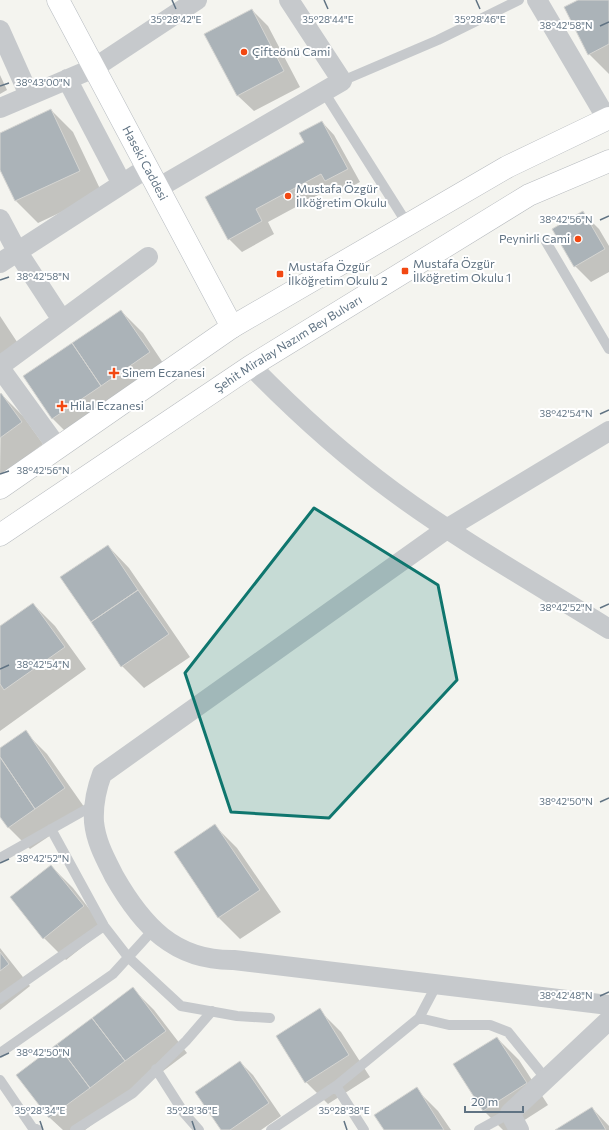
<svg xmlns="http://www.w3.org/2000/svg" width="609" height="1130" viewBox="0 0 609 1130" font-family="Commissioner,sans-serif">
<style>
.shadow{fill:#0003}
.building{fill:#abb3b8;stroke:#d5d5d2}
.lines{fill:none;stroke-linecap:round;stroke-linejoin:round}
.secondary-casing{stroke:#b5babf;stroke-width:23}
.primary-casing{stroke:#b6babe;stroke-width:23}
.lane{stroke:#c6c9cc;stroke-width:10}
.street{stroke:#c6c9cc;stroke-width:20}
.secondary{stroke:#fff;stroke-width:22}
.primary{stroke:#fff;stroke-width:22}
.marked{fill:#0f766e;fill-opacity:0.2;stroke:#0f766e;stroke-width:3;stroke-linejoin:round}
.ticks{fill:none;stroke:#607383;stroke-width:1.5}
.poi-dot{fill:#f24812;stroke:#fff;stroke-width:1.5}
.labels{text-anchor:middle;stroke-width:4;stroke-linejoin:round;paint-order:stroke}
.poi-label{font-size:12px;fill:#607383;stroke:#fff;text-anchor:start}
.street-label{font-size:12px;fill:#607383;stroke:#fff}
.ticks-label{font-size:10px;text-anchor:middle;fill:#607383;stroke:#fff;stroke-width:4;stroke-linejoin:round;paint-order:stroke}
</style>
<rect width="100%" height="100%" fill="#f4f4ef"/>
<!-- shadow -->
<path class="shadow" d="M580 0H609V74L589 54Z
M252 10 268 26 300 87 254 111 237 95Z
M0 75 7 90 0 94Z
M51 110 73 132 102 193 38 223 16 201 0 168V134Z
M322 122 334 135 360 182 339 193 333 187 268 222 274 234 242 252 229 239Z
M582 212 599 229 609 246V272L591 282 575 266Z
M121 311 143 333 171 375 74 440 52 418Z
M0 316 23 351 0 366Z
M1 394 23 416 43 444 0 476Z
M108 546 129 568 190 657 144 688 122 666Z
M33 604 55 626 86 669 0 731V628Z
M25 732 47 754 87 811 30 849 8 827 0 815V749Z
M215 826 237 848 281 912 240 939 218 917Z
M51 866 73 888 105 929 66 960 44 938Z
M0 948 30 986 0 1010Z
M132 988 154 1010 187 1053 85 1130H63L50 1118 18 1075Z
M319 1010 341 1032 370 1077 328 1104 306 1082Z
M497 1038 519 1060 548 1105 509 1130H503L483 1110Z
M240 1062 253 1075 281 1116 261 1130H222Z
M416 1089 438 1111 451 1130H385Z
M592 1108 609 1126V1130H557Z"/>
<!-- building -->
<path class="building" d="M578 0H609V44L588 55 564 7Z
M252 9 284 71 237 96 204 34Z
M51 109 80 171 15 201 0 170V133Z
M322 121 348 169 325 181 321 174 256 209 262 221 228 240 205 197 304 142 299 133Z
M583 211 605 249 574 267 552 229Z
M121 310 150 352 101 386 72 343Z
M72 343 101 386 52 419 23 376Z
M1 393 22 422 0 438V394Z
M108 545 138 590 91 622 60 577Z
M138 590 169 634 121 667 91 622Z
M33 603 65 647 4 690 0 684V626Z
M26 730 65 788 35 809 0 757V748Z
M0 757 35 809 8 828 0 817Z
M215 824 260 890 218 918 174 852Z
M51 865 84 906 43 939 10 897Z
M0 952 9 964 0 971Z
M133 987 166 1031 125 1061 92 1018Z
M320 1008 349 1055 305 1083 276 1036Z
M92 1018 125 1061 90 1088 57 1044Z
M497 1037 527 1083 483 1111 453 1064Z
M57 1044 90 1088 49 1118 16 1075Z
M240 1061 269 1103 230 1130H221L195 1092Z
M417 1087 444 1130H384L374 1115Z
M592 1107 606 1130H555Z"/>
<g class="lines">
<!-- secondary casing -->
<g class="secondary-casing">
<g id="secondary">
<path id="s1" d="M58 0 232 327"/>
</g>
</g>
<!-- primary casing -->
<g class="primary-casing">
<g id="primary">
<path d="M0 488 232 327 507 167 609 118"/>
<path id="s2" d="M0 535 251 366 529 195 609 161"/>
</g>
</g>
<!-- lane -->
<path class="lane" d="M342 81 438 40 519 0
M324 92 408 225
M545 240 609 349
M51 829 104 926 128 957 181 1006 237 1016 270 1018
M0 858 94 805
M0 999 104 926
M419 1018 449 1025H490L508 1032 546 1079
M0 1053 113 974 153 930
M156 1069 184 1113 199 1130
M0 1080 32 1127 38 1130
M336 1086 364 1130
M75 1130 133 1093 186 1041 212 1011
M271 1130 336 1086 419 1018 437 984
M479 1130 510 1113"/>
<!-- street -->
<path class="street" d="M537 0 607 119
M0 30 29 95
M67 79 122 184
M0 108 94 68 197 0
M158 188 342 81 289 0
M0 219 17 251 62 320
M0 263 147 168
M0 366 148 257
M251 366C296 412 342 454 394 492 462 542 537 584 609 629
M0 368 58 448
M609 431 448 528 102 774C96 790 93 805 94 822 96 842 105 858 114 876 142 925 174 961 234 960L609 1005
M519 1130 510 1113 609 1020"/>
<!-- secondary -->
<use href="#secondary" class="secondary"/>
<!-- primary -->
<use href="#primary" class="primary"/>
</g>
<!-- marked area -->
<path class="marked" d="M314 508 438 585 457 680 329 818 231 812 185 673Z"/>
<!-- ticks -->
<path class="ticks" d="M172 0 176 9M324 0 328 9M476 0 480 9M600 26 609 22M0 86 9 83M600 220 609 216M0 280 9 277M600 414 609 410M0 474 9 471M600 608 609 604M0 669 9 665M600 802 609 798M0 863 9 859M600 996 609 992M0 1057 9 1053M40 1121 43 1130M192 1121 195 1130M344 1121 347 1130"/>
<!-- markers -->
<g class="poi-dot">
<circle cx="244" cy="52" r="4"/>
<circle cx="288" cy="196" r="4"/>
<circle cx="578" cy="239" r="4"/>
<rect x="401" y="267" width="8" height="8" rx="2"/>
<rect x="276" y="270" width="8" height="8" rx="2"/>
<path d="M112 367h4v4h4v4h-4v4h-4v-4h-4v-4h4z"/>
<path d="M60 400h4v4h4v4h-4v4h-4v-4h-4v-4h4z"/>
</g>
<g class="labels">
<!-- poi labels -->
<g class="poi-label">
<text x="252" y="56">Çifteönü Cami</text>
<text x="296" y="193">Mustafa Özgür<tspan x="296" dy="14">İlköğretim Okulu</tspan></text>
<text x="570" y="243" text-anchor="end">Peynirli Cami</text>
<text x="413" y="268">Mustafa Özgür<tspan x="413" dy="14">İlköğretim Okulu 1</tspan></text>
<text x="288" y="271">Mustafa Özgür<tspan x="288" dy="14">İlköğretim Okulu 2</tspan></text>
<text x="122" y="377">Sinem Eczanesi</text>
<text x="70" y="410">Hilal Eczanesi</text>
</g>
<!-- street labels -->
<g class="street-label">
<text dy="4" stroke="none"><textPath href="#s1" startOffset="185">Haseki Caddesi</textPath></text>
<text dy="4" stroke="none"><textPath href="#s2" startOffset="346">Şehit Miralay Nazım Bey Bulvarı</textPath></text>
</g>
</g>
<g class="ticks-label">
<text x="176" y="23">35°28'42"E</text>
<text x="328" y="23">35°28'44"E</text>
<text x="480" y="23">35°28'46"E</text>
<text x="566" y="29">38°42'58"N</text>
<text x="43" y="86">38°43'00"N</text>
<text x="566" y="223">38°42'56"N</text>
<text x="43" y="280">38°42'58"N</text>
<text x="566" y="417">38°42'54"N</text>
<text x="43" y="474">38°42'56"N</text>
<text x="566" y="611">38°42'52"N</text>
<text x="43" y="668">38°42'54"N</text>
<text x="566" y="805">38°42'50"N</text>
<text x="43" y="862">38°42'52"N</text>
<text x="566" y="999">38°42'48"N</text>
<text x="43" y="1056">38°42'50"N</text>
<text x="40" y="1114">35°28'34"E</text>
<text x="192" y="1114">35°28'36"E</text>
<text x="344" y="1114">35°28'38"E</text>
</g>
<!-- scale -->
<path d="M465 1106v6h58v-6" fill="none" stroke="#607383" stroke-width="2"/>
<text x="471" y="1106" font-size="12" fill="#607383" stroke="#ffffff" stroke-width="3" paint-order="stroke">20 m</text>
</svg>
